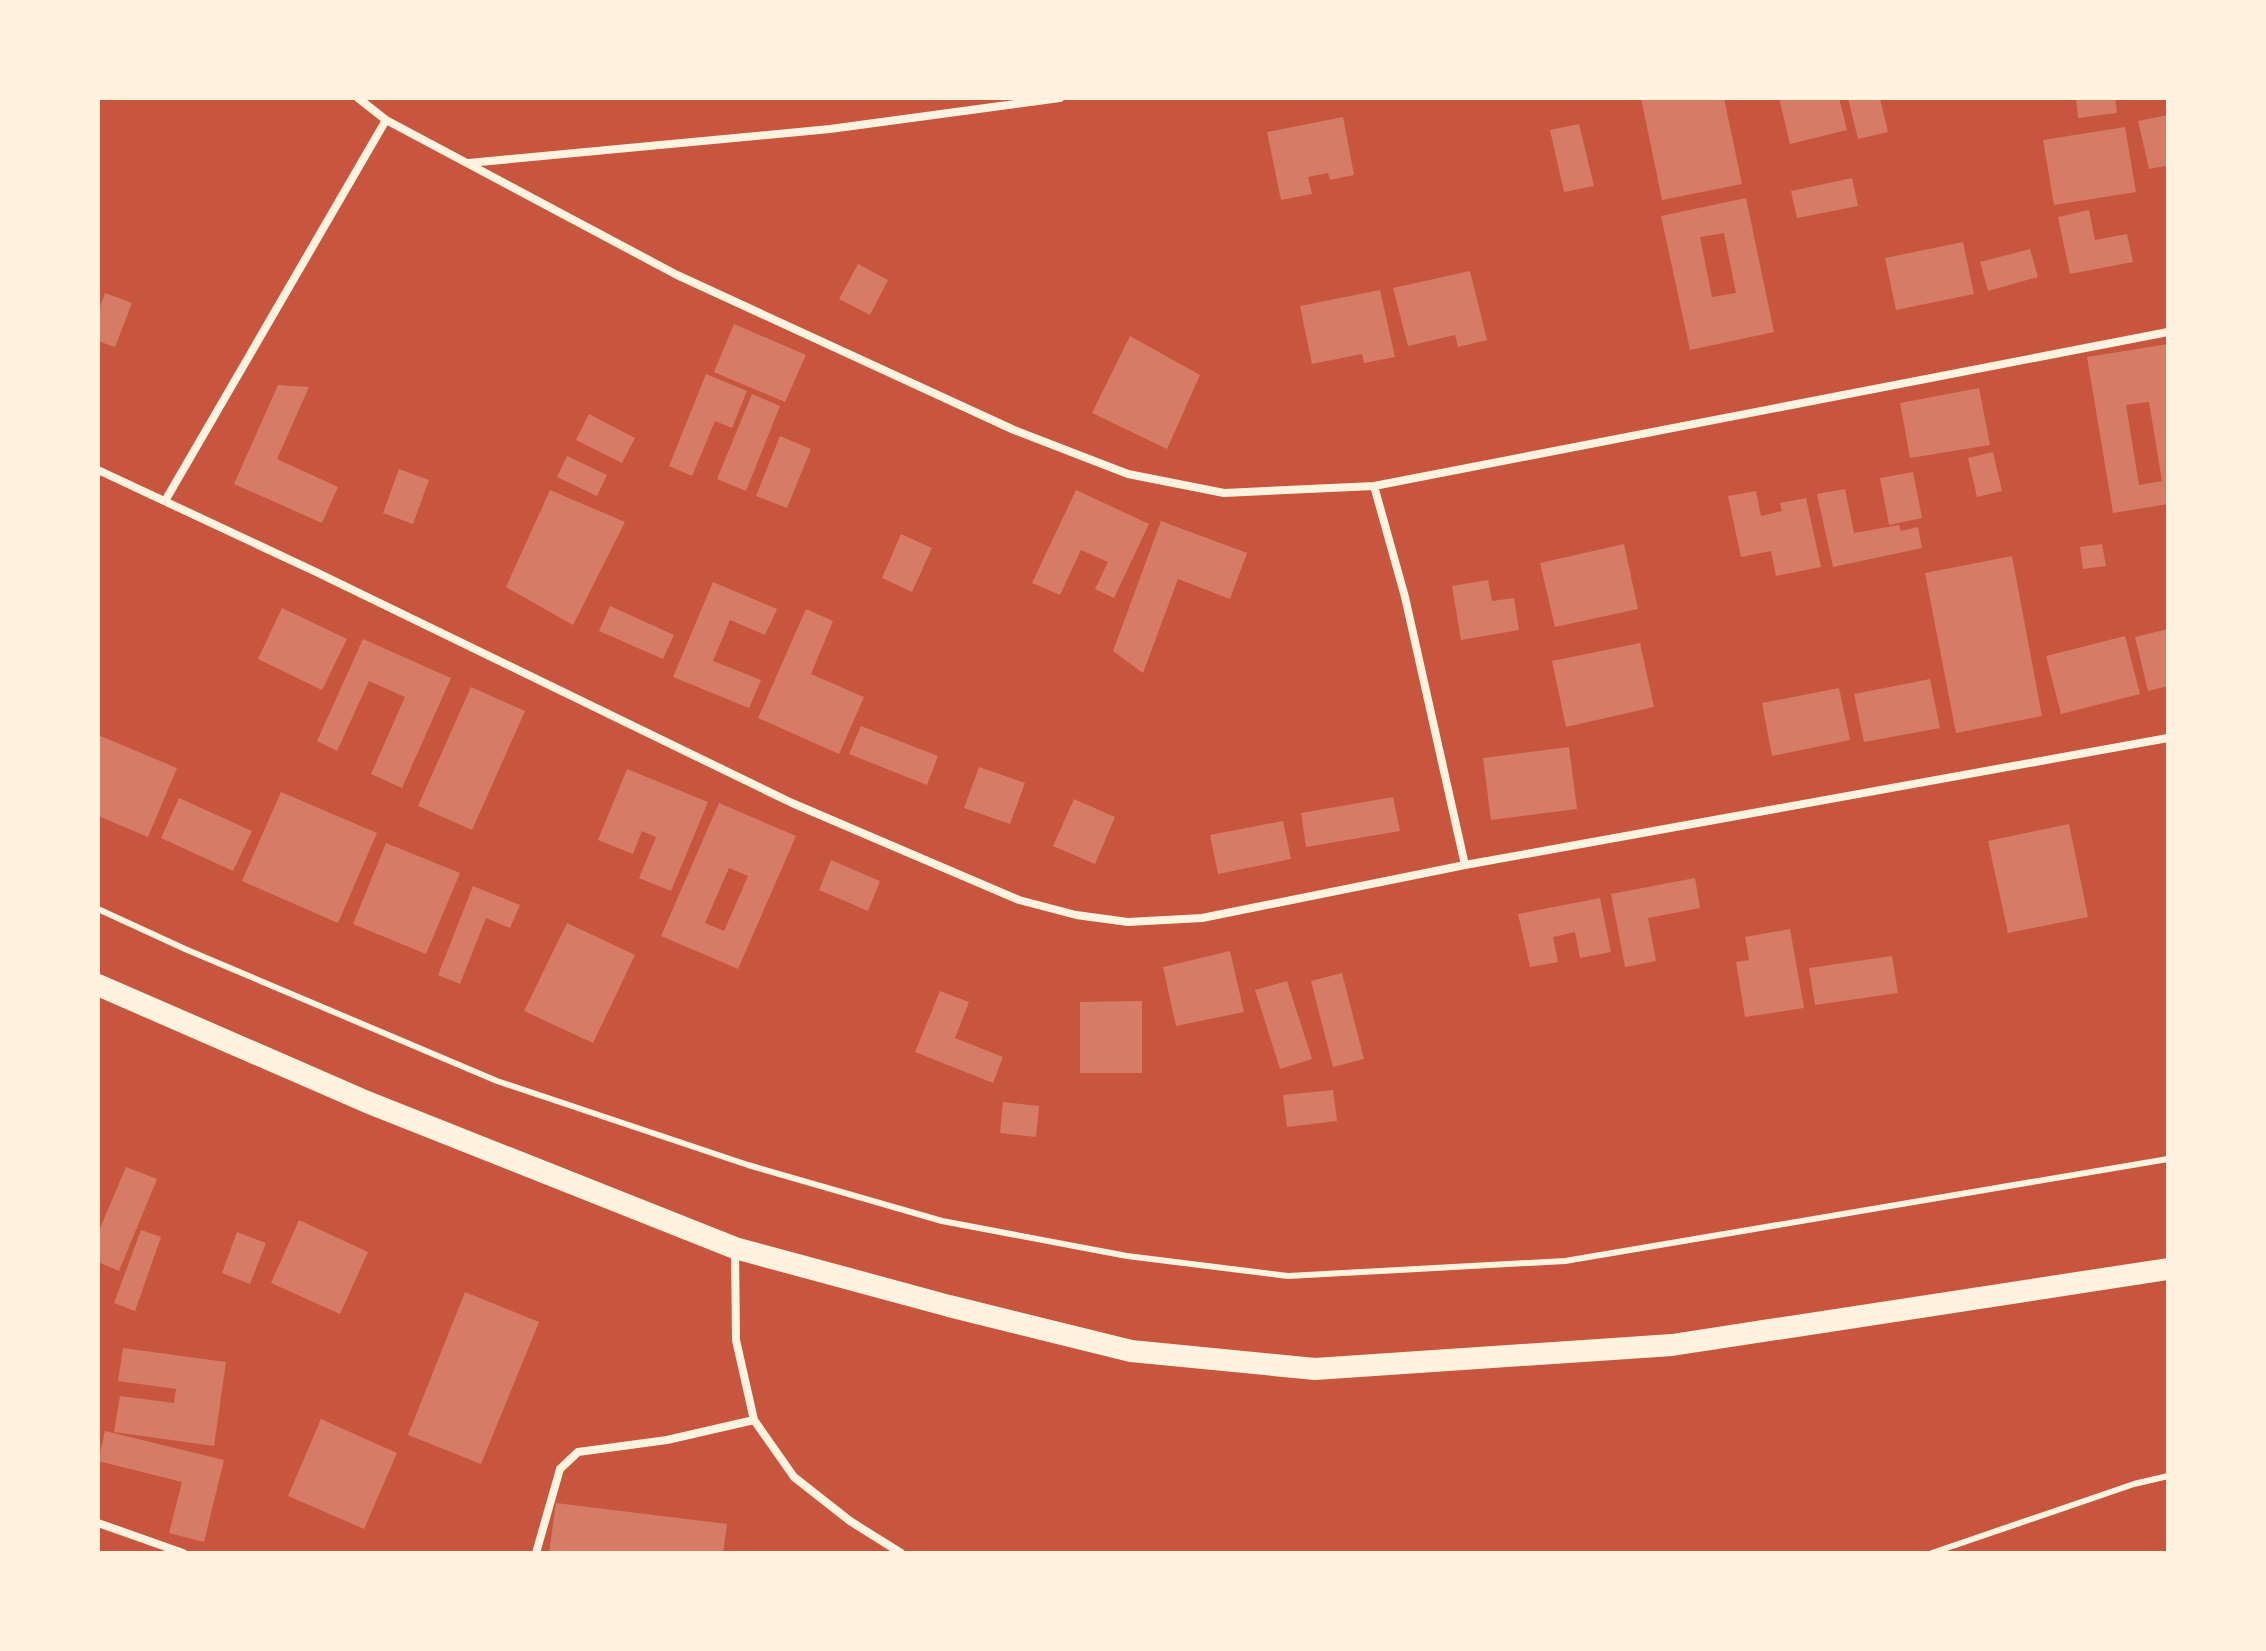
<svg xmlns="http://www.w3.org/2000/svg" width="2266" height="1651" viewBox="0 0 2266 1651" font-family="'Roboto Condensed',sans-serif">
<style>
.building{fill:#d67c66;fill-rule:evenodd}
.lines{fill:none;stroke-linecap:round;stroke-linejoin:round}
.service{stroke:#fff3e0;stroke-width:6}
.minor{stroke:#fff3e0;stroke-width:8}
.trunk{stroke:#fff3e0;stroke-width:22}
</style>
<rect width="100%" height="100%" fill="#c8553d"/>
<!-- building -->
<path class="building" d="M1641 98H1724L1742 184 1662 200Z
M1779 98H1839L1847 130 1790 144Z
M1848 98H1880L1888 132 1858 139Z
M2076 98H2115L2117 113 2078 118Z
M2168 115V172L2165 166 2149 169 2138 121Z
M1343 117 1354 175 1330 180 1328 173 1308 177 1312 194 1281 200 1267 132Z
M1579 124 1594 186 1564 192 1550 130Z
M2125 127 2136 192 2054 205 2043 140Z
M1852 178 1858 206 1797 218 1791 191Z
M1746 198 1774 332 1690 350 1661 216ZM1724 233 1736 293 1712 297 1700 237Z
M2089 210 2095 240 2127 234 2133 262 2070 274 2058 217Z
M1963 242 1974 294 1896 310 1885 258Z
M2030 249 2038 277 1988 291 1980 262Z
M858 264 888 280 870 315 839 299Z
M1470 271 1487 340 1458 347 1455 335 1408 346 1393 288Z
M1380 290 1395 357 1364 363 1362 354 1312 364 1300 306Z
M105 293 132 303 115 347 98 341V312Z
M734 324 806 355 785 402 714 372Z
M1130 336 1200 375 1167 449 1092 413Z
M2168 344V504L2113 513 2087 357ZM2149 402 2162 481 2139 485 2126 405Z
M706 374 747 391 732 428 715 421 692 476 669 466Z
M278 385 309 387 277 459 338 487 322 523 234 484Z
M1979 388 1990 445 1910 458 1900 403Z
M752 394 780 406 746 491 717 479Z
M589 414 635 438 622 463 576 440Z
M780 436 811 449 787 508 756 496Z
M1993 452 2002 491 1977 497 1968 458Z
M567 456 607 475 597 496 557 477Z
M399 469 429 480 413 524 383 513Z
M1913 472 1922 518 1889 525 1880 478Z
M1845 489 1854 533 1899 525 1901 531 1918 527 1922 548 1833 567 1817 494Z
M550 490 625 522 573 625 506 587Z
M1076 490 1149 524 1114 598 1095 589 1108 562 1081 550 1060 595 1032 583Z
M1756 491 1761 516 1782 511 1780 503 1806 498 1821 567 1776 576 1771 551 1741 557 1728 496Z
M1161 521 1247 553 1230 599 1178 579 1143 673 1113 651Z
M901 534 932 548 912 592 882 578Z
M1624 544 1638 609 1555 627 1540 563Z
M2102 544 2106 566 2083 569 2080 547Z
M2012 556 2042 716 1956 733 1925 573Z
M1488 580 1492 601 1514 598 1519 630 1461 640 1452 586Z
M713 582 777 609 765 635 730 620 713 661 761 680 749 708 673 677Z
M610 606 674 635 663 659 599 631Z
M282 608 347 639 322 690 258 659Z
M806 609 833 621 811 674 864 697 839 754 758 718Z
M2168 629V686L2148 691 2135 637Z
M2125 636 2140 694 2061 714 2046 656Z
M363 639 451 678 402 788 371 774 405 697 369 681 337 751 317 741Z
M1640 643 1654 707 1566 727 1552 661Z
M1930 679 1940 728 1864 742 1854 694Z
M471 687 525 711 472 830 418 806Z
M1839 688 1850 740 1772 756 1762 703Z
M861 726 938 756 927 785 849 754Z
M98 735 177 768 148 837 98 816Z
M1569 747 1577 809 1491 820 1483 758Z
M979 767 1025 783 1010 824 964 808Z
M627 769 708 802 671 891 639 878 656 837 642 831 633 854 598 840Z
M281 792 377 833 338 923 242 881Z
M1393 797 1400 831 1306 847 1301 813Z
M179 798 252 831 233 871 161 838Z
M1074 799 1115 817 1095 864 1053 846Z
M719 803 796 836 738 969 661 936ZM729 868 748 876 724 931 705 923Z
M1283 821 1291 859 1218 874 1210 835Z
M2069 824 2088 917 2008 933 1988 841Z
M386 843 460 873 426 954 353 924Z
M831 860 880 881 868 911 819 890Z
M1695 878 1700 908 1648 918 1656 961 1625 967 1611 894Z
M473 886 520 905 510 928 486 918 460 984 438 975Z
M1600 898 1611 952 1580 958 1575 932 1553 937 1558 962 1530 967 1518 914Z
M567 923 635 955 593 1043 524 1011Z
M1790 929 1804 1008 1745 1017 1736 962 1749 960 1745 937Z
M1230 951 1244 1012 1176 1026 1163 967Z
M1892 956 1898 993 1815 1005 1809 968Z
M1342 973 1364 1059 1333 1067 1311 981Z
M1287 981 1312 1059 1280 1069 1255 990Z
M940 991 969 1002 955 1038 1003 1057 993 1083 915 1052Z
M1142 1001V1073H1080V1002Z
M1333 1090 1337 1121 1287 1127 1283 1095Z
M1003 1102 1039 1106 1036 1137 1000 1133Z
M126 1167 157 1179 119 1271 98 1262V1233Z
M299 1220 368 1252 340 1314 271 1283Z
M141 1230 161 1237 135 1311 114 1303Z
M237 1232 266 1243 250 1284 222 1273Z
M465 1292 539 1322 481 1464 408 1435Z
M123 1348 226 1362 214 1446 114 1432 120 1396 174 1403 176 1389 118 1381Z
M321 1419 397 1453 364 1529 288 1496Z
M105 1431 224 1460 204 1542 169 1533 182 1482 98 1461Z
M556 1503 727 1524 723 1553H549Z"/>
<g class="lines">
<!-- service -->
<path class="service" d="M98 909 185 949 497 1081 748 1165 942 1221 1127 1256 1288 1276 1565 1261 2168 1159
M1932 1553 2134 1484 2168 1476"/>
<!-- minor -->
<path class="minor" d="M358 98 386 120 677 275 1014 430 1128 474 1224 493 1374 486 2168 332
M469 163 830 129 1060 98
M98 470 316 572 792 803 1019 900 1076 915 1128 922 1202 918 1465 865 2168 738
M1374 486 1405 597 1465 865
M165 501 386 120
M735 1249 736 1340 754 1420 794 1477 850 1521 901 1553
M98 1523 183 1553
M536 1553 560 1469 578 1452 667 1440 754 1420"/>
<!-- trunk -->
<path class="trunk" d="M98 985 367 1102 735 1248 949 1306 1131 1351 1315 1369 1672 1345 2168 1269"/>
</g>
<!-- border -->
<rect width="2266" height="1651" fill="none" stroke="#fff3e0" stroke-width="200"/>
</svg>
